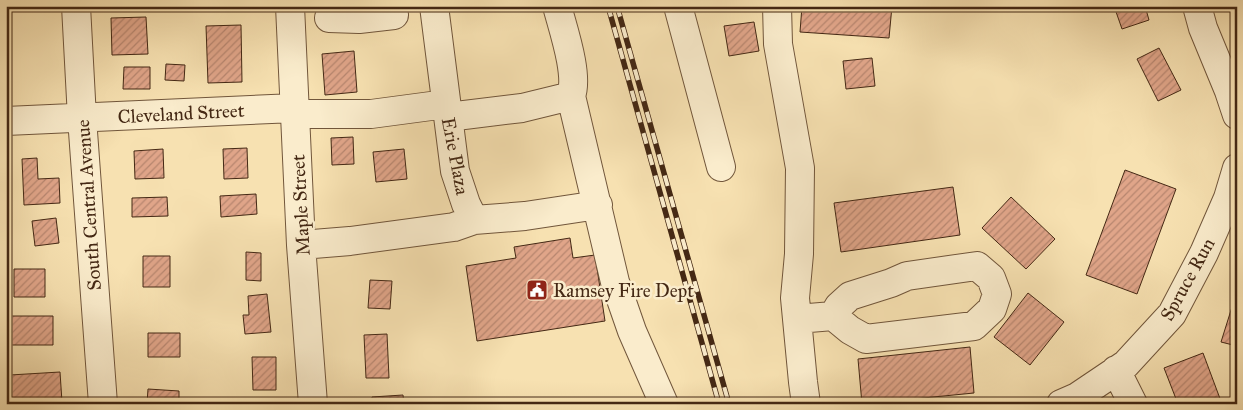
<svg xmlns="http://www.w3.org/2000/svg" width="1243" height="410" viewBox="0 0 1243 410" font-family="'IM FELL Great Primer',serif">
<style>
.building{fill:url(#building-hatch);stroke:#442814}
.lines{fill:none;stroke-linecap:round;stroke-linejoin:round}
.minor-casing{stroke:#71563b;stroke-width:30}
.minor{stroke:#faeccc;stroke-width:28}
.rail-casing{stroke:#442814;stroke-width:5.5}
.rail{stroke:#faeccc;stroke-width:4;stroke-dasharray:11;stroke-linecap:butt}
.labels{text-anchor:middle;stroke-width:5;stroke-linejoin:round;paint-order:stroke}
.street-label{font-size:19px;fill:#442814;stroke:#faeccc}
.poi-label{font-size:19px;fill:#442814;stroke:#faeccc;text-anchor:start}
</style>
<defs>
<pattern id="building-hatch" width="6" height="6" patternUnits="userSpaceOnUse" patternTransform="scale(1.25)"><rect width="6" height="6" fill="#e0a589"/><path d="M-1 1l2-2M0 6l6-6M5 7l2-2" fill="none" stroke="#b7866f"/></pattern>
</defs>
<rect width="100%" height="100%" fill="#f7e1b1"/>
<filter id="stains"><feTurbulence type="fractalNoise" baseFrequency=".004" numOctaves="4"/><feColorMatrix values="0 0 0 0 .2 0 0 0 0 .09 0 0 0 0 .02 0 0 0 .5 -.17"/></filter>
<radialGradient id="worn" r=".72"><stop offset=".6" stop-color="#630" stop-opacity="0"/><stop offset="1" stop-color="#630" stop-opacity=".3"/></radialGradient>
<!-- building -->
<path class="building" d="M202 6H235V7H202Z
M802 6H892L889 38 800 32Z
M1114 6H1145L1149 20 1122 29Z
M146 17 148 54 112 55 111 18Z
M6 20H8L10 50H6Z
M754 22 759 51 729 56 724 26Z
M241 25 242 82 208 83 206 26Z
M1159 48 1181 90 1158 101 1137 59Z
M354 51 357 92 325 95 322 54Z
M872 58 875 86 846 89 843 61Z
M166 64 185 65 184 81 165 80Z
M124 67H150V89H123Z
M353 137 354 164 332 165 331 138Z
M247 148 248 178 224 179 223 149Z
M163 149 164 178 135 179 134 151Z
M404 149 407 179 376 182 373 152Z
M37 158 38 179 59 178 60 203 24 205 22 159Z
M1125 170 1176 189 1137 294 1086 275Z
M953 187 960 235 841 252 834 203Z
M6 189H9L11 216 6 217Z
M256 194 257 214 221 217 220 196Z
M167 197 168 216 132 217V198Z
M1011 197 1055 239 1026 269 982 228Z
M56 218 59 243 35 246 32 221Z
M570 238 573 258 595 255 605 321 477 341 466 266 516 258 514 247Z
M246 252 261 253V281L246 280Z
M143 256H170V287H143Z
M14 269H45V297H14Z
M370 280 392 281 390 309 368 308Z
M1237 291V346L1221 342Z
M1028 293 1064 322 1030 365 994 337Z
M267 294 271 332 245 334 243 315H249L248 296Z
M6 316H53V345H6Z
M148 333H180V357H148Z
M387 334 389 378H366L364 335Z
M970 347 974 393 862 404 858 359Z
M1203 353 1222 404H1178L1164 368Z
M252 357H276V390H253Z
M60 372 62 402 11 404 10 375Z
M148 389 179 391V404H147Z
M403 395 404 404H372V397Z"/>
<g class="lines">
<!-- minor casing -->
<g class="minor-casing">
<path id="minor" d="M76 6 82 118 103 404
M290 6 301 245 313 404
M678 6 721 167
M777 6 778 44 800 168 799 254 795 298 803 382 806 404
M1197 6 1203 28 1229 91 1237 115
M329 18 359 19 394 15 393 6
M571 96 615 282 632 331 664 404
M295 114H371L446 104
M448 117 522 108 571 96C579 75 563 29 557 6
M6 121 295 108
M474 220 525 216 598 205
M301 245 350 241 454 227 474 220 466 204 455 171 434 6
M797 319 833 316 850 330 866 339 974 326 992 309 997 294 991 278 977 266 907 276 891 283 850 296 839 306 833 316
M1116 370 1133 404
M1061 404 1077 397 1126 364 1172 314 1204 253 1228 198 1237 168"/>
</g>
<!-- minor -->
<use href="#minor" class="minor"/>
<!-- rail casing -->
<g class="rail-casing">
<path id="rail" d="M608 6 719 404
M617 6 729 404"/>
</g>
<!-- rail -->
<use href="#rail" class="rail"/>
</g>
<!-- icons -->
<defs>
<g id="civic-square" transform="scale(1.125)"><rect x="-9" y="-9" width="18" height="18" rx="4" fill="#8f2418" stroke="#faeccc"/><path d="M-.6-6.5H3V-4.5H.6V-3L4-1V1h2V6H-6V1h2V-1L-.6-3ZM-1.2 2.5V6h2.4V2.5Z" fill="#fff"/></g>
</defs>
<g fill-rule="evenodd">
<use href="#civic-square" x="537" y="290"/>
</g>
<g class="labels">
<!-- street labels -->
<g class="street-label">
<text transform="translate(181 113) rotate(-3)" y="7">Cleveland Street</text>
<text transform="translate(456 156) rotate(79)" y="7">Erie Plaza</text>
<text transform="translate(88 205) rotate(-94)" y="7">South Central Avenue</text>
<text transform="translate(300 205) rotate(-93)" y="7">Maple Street</text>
<text transform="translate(1187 279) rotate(-61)" y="7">Spruce Run</text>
</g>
<!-- poi labels -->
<g class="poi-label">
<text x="553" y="297">Ramsey Fire Dept</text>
</g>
</g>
<!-- margin -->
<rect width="1243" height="410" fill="none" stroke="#f7e1b1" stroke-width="25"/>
<rect x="8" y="8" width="1228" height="395" fill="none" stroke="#442814" stroke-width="2.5"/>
<rect x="12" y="12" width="1218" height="385" fill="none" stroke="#442814"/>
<rect width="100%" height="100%" filter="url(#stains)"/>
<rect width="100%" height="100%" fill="url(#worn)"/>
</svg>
